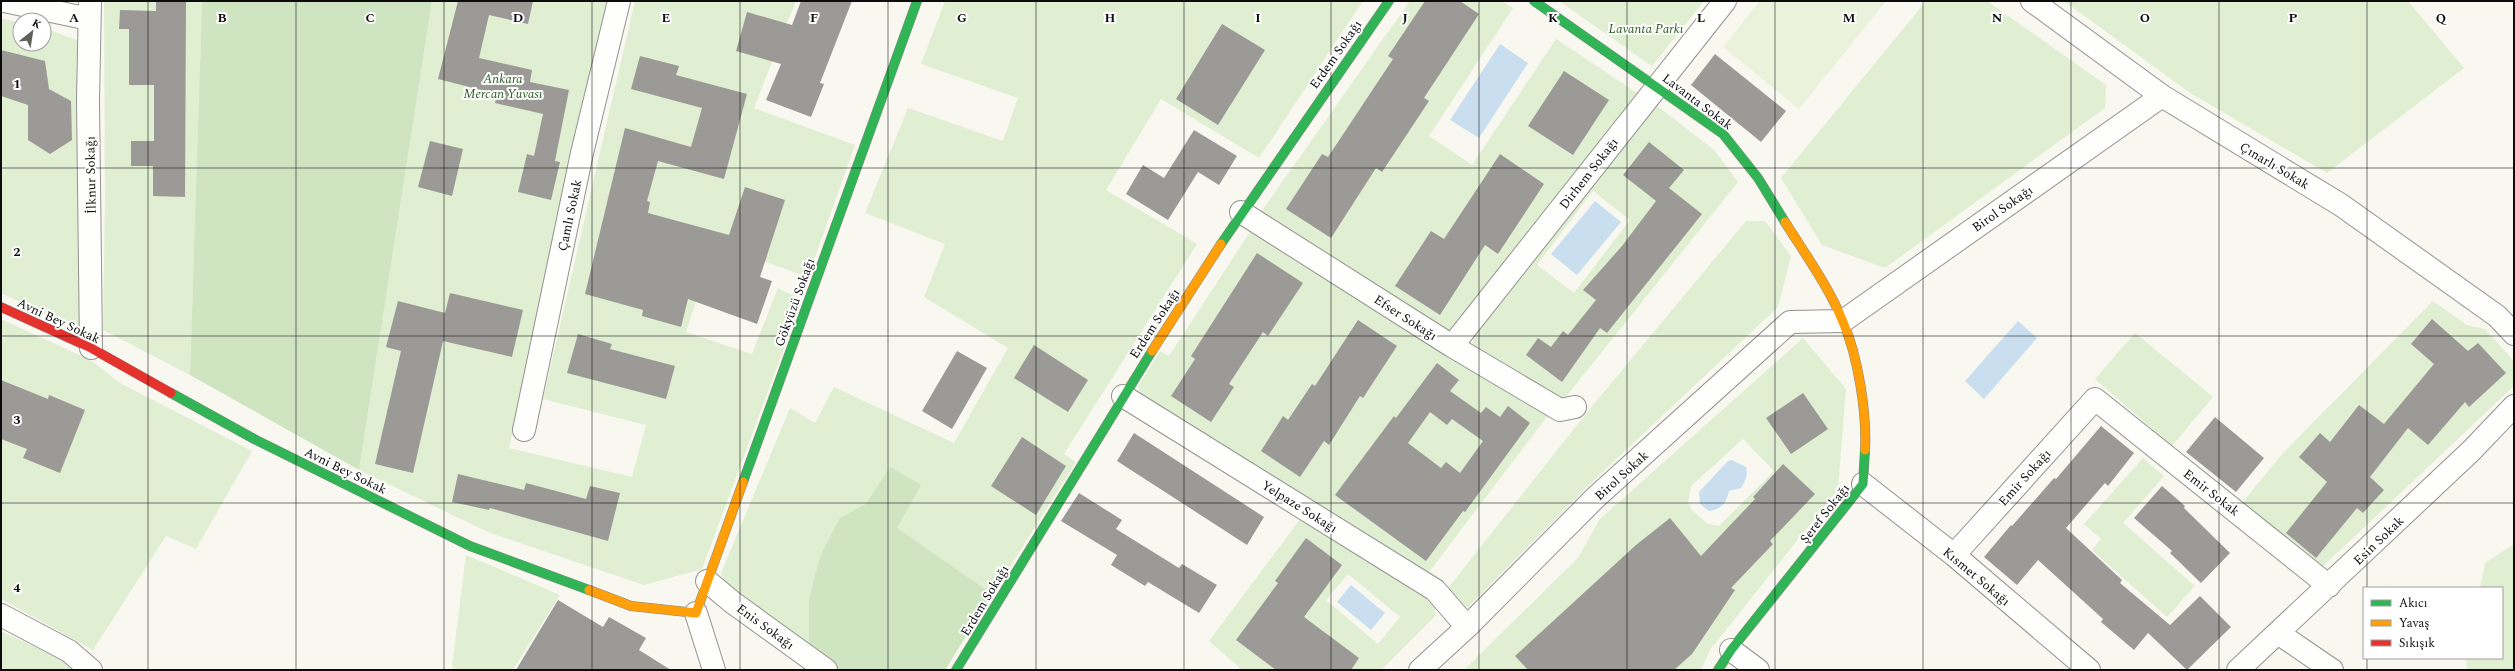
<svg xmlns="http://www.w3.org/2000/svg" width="2515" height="671" viewBox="0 0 2515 671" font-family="Spectral,serif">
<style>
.green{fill:#e0eed2;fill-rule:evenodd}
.forest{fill:#cfe4c0}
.pitch{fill:#eaf2db}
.water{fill:#c9dff0}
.building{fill:#9c9a96;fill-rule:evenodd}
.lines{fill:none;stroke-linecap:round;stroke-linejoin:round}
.street-casing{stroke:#93928f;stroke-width:24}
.fast-casing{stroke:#898985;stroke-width:10}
.slow-casing{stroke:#898985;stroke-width:10}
.jam-casing{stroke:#898985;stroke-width:10}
.street{stroke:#fefefd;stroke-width:22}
.fast{stroke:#30b455;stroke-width:9}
.slow{stroke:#ff9f0a;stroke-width:9}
.jam{stroke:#e5322d;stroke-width:9}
.grid{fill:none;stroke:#0c0c0c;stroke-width:1;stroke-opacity:0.55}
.labels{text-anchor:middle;stroke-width:4;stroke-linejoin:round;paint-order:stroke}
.park-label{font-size:13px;font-style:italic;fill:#285d22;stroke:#fff}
.street-label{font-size:13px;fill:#0c0c0c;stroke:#fff}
.grid-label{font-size:13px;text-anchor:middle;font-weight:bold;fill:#0c0c0c;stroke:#fff;stroke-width:4;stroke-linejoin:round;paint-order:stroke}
</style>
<rect width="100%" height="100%" fill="#f9f8f0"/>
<!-- green -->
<path class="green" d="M104 1H202L190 375 103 330 105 200Z
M432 1H609L574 150 509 448 632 477 646 425 543 399 635 1H796L754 108 855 145 808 277 715 244 686 332 752 354 778 288 802 300 702 569 644 585 490 533 359 470Z
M945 1H1363L1259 158 1161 99 1106 190 1197 244 1064 454 1076 462 945 670H840L726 586 721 573 790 408 815 423 834 387 954 443 1008 348 924 297 945 244 865 213 908 108 1003 141 1018 98 921 64Z
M1410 1H1502L1513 8 1429 136 1472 165 1556 39 1637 93 1451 333 1261 212Z
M1559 1H1704L1652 66Z
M1926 1H1987L2106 85 2105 108 1885 268 1822 245 1781 178Z
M2064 1H2408L2464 68 2327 173 2190 93Z
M1 18 20 23V44H44V28L79 41V330L1 293Z
M1656 105 1714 150 1738 182 1561 403 1472 346 1475 333ZM1593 191 1630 220 1574 293 1537 265Z
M1746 221H1765L1791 256 1778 307 1591 483 1467 608 1448 588 1589 410Z
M1250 232 1426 342 1549 414 1426 576 1142 398 1138 386 1160 351 1169 356Z
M2433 301 2467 325 2485 329 2514 361V386L2320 569 2242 503 2283 453Z
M1 319 92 361 120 383 252 451 196 549 166 536 93 650 1 599Z
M2135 333 2213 397 2172 446 2095 379Z
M1803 338 1846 389 1838 489 1710 650 1701 670H1464L1578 558 1600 519ZM1743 439 1774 471 1719 526 1708 524 1692 510 1688 502 1691 486Z
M2143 458 2164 476 2123 523 2195 586 2167 617 2092 550 2101 539 2084 524Z
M1301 518 1434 604 1436 615 1381 670H1242L1209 641ZM1348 574 1400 617 1378 644 1326 600Z
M2514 544V670H2467L2466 658H2502V588H2480L2485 563Z
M466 555 560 595 513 670H457L452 667Z
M1 631 65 661 75 670H1Z"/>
<!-- forest -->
<path class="forest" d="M202 1H432L359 470 190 375Z
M890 467 921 485 897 528 992 594 945 670H840L809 647V599L821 554 840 518 866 504Z"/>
<!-- pitch -->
<path class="pitch" d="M1760 1H1886L1799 109 1723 47Z"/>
<!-- water -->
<path class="water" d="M1500 44 1528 63 1479 138 1450 120Z
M1595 201 1621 222 1577 275 1551 254Z
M2018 321 2037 338 1984 399 1965 381Z
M1732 460 1746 467C1748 475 1746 480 1741 488L1729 491C1726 503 1722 509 1709 511L1700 504 1699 492 1728 461Z
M1351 585 1385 613 1371 630 1337 602Z"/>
<!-- building -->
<path class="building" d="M156 1H186L185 197 153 196V166H131V141H154V85H129V29H119L120 10 156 11Z
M458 1H533L528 24 489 15 479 58 532 70 530 82 569 90 555 161 560 162 551 200 518 192 527 154 534 156 543 114 495 103 497 94 438 79Z
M801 1H852L820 83 824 84 811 117 766 100 781 64 736 51 747 12 792 25Z
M1425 1H1460L1479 14 1424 98 1429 101 1382 172 1376 168 1331 238 1286 209 1322 154 1328 157 1393 59 1388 56Z
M1222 24 1265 50 1218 125 1176 99Z
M1 50 45 61 49 89 71 101 72 140 50 154 28 140V105L1 96Z
M1715 54 1786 111 1761 142 1691 85Z
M640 56 679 66 676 75 747 94 724 179 658 161 647 201 650 202 648 213 729 235 745 187 785 200 760 277 772 281 757 324 688 299 681 327 642 316 643 310 585 294 625 128 691 147 702 108 631 89Z
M1564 71 1609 100 1573 155 1528 126Z
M1194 130 1237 156 1219 185 1198 172 1168 220 1126 194 1143 165 1164 178Z
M430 141 463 149 452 196 418 187Z
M1649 142 1684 170 1669 188 1702 214 1607 333 1600 328 1562 382 1526 355 1538 338 1551 347 1563 331 1568 335 1596 300 1583 290 1622 246 1656 201 1623 175Z
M1500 154 1544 184 1498 254 1485 245 1440 315 1395 286 1431 231 1444 239Z
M1257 253 1303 283 1268 336 1263 332 1229 384 1234 387 1211 422 1171 396 1195 359 1191 356Z
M450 293 523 310 512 357 443 341 413 473 375 464 401 351 386 347 398 301 445 313Z
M2432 319 2468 351 2478 343 2506 373 2469 407 2465 402 2428 445 2408 428 2370 477 2384 490 2363 513 2357 508 2316 558 2286 533 2327 482 2299 457 2320 433 2330 442 2359 405 2384 424 2434 364 2411 344Z
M1358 320 1397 346 1363 398 1360 396 1329 445 1324 441 1300 477 1261 451 1283 416 1288 420 1312 384 1315 386Z
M578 334 612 344 610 349 675 366 666 399 567 373Z
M1034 345 1088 380 1068 412 1014 378Z
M957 351 987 368 952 429 922 411Z
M1437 363 1459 380 1450 391 1481 413 1486 407 1500 417 1508 406 1530 423 1465 512 1463 511 1426 561 1335 495 1394 416 1396 418ZM1430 412 1447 425 1452 419 1483 441 1460 473 1446 462 1441 468 1408 443Z
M1 380 48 399 49 395 85 410 60 473 23 458 27 449 1 439Z
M1803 393 1828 429 1791 454 1766 418Z
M2215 417 2264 458 2236 492 2186 452Z
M2101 426 2134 453 2108 486 2105 483 2066 528 2122 580 2120 583 2170 625 2200 596 2231 627 2187 670 2148 633 2134 650 2101 622 2103 619 2038 560 2017 585 1984 557 2011 525 2012 526 2054 478 2056 479Z
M1134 433 1264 517 1247 545 1117 461Z
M1022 437 1066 466 1036 515 991 486Z
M1783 464 1815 494 1770 541 1773 544 1731 588 1735 590 1692 654 1674 670H1528L1515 656 1636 545 1670 518 1701 556 1755 499 1753 497Z
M458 474 524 490 526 483 586 499 590 486 620 493 608 541 490 508 489 510 452 502Z
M2162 486 2185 506 2184 508 2230 553 2201 583 2170 553 2172 551 2134 518Z
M1079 493 1122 520 1116 529 1179 568 1182 564 1217 585 1199 613 1148 582 1145 586 1111 565 1117 555 1061 521Z
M1306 538 1342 565 1304 617 1359 658 1351 670H1276L1236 640 1278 583 1275 581Z
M558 600 603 627 609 617 646 638 639 650 671 670H516Z"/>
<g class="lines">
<!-- street casing -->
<g class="street-casing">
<path id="street" d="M4 1 89 19
M90 1 88 100 91 348
M2032 1 2162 96 2341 205 2497 316 2514 334
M1241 212 1452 346 1560 410 1575 407
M1452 346 1725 1
M1123 396 1435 590 1467 627
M524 430 582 153 619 1
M1863 484 1954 555 2089 670
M1954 555 2095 399 2329 586
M707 581 732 602 826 670
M696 613 714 670
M1 615 69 651 91 670
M2278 633 2332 670
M1731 650 1758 670
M1420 670 1467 627 1595 498 1790 322 1843 321 2162 96
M2238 670 2471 451 2514 406"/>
</g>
<!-- fast casing -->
<g class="fast-casing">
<path id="fast" d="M1534 1 1723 134 1758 178 1785 222
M1221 244 1389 1
M171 393 256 440 470 546 589 590
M743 482 917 1
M956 670 1152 351
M1718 670 1731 650 1863 484 1865 450"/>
</g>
<!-- slow casing -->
<g class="slow-casing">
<path id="slow" d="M1785 222C1805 254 1829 287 1843 322 1858 356 1867 413 1865 450
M1152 351 1221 244
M589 590 631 606 696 613 743 482"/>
</g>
<!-- jam casing -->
<g class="jam-casing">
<path id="jam" d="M1 307 91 348 171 393"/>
</g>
<!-- street -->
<use href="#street" class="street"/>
<!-- fast -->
<use href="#fast" class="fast"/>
<!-- slow -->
<use href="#slow" class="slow"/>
<!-- jam -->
<use href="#jam" class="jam"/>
</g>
<!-- grid -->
<path class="grid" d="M148 1V670M296 1V670M444 1V670M592 1V670M740 1V670M888 1V670M1036 1V670M1184 1V670M1331 1V670M1479 1V670M1627 1V670M1775 1V670M1923 1V670M2071 1V670M2219 1V670M2367 1V588M1 168H2514M1 336H2514M1 503H2514M2367 658V670"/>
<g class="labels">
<!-- park labels -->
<g class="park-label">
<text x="1646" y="33">Lavanta Parkı</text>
<text x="503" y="83">Ankara<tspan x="503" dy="15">Mercan Yuvası</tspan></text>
</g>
<!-- street labels -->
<g class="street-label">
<text transform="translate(1335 54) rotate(-55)" y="5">Erdem Sokağı</text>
<text transform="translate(1698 101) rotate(37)" y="5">Lavanta Sokak</text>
<text transform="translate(2275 165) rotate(31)" y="5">Çınarlı Sokak</text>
<text transform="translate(1588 173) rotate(-52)" y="5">Dirhem Sokağı</text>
<text transform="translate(90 175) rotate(-91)" y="5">İlknur Sokağı</text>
<text transform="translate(2002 208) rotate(-35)" y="5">Birol Sokağı</text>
<text transform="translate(569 215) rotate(-78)" y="5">Çamlı Sokak</text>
<text transform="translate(794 302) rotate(-70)" y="5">Gökyüzü Sokağı</text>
<text transform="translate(1406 317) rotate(33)" y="5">Efser Sokağı</text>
<text transform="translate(59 320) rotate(25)" y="5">Avni Bey Sokak</text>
<text transform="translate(1154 323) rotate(-57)" y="5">Erdem Sokağı</text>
<text transform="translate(346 470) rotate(26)" y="5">Avni Bey Sokak</text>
<text transform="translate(1621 475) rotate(-42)" y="5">Birol Sokak</text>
<text transform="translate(2024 477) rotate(-48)" y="5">Emir Sokağı</text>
<text transform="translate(2212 492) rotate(38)" y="5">Emir Sokak</text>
<text transform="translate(1300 506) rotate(32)" y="5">Yelpaze Sokağı</text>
<text transform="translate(1824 513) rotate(-52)" y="5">Şeref Sokağı</text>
<text transform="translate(2378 540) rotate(-44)" y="5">Esin Sokak</text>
<text transform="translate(1977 576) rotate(40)" y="5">Kısmet Sokağı</text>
<text transform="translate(984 600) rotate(-59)" y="5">Erdem Sokağı</text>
<text transform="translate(766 626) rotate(36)" y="5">Enis Sokağı</text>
</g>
</g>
<g class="grid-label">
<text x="74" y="22">A</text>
<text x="222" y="22">B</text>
<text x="370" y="22">C</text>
<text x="518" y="22">D</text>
<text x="666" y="22">E</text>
<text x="814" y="22">F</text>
<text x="962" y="22">G</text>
<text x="1110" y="22">H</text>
<text x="1258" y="22">I</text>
<text x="1405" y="22">J</text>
<text x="1553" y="22">K</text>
<text x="1701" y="22">L</text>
<text x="1849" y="22">M</text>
<text x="1997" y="22">N</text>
<text x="2145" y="22">O</text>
<text x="2293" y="22">P</text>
<text x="2441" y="22">Q</text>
<text x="17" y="88">1</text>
<text x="17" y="256">2</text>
<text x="17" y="424">3</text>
<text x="17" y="592">4</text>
</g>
<!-- border -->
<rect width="2515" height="671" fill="none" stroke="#0c0c0c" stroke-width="4"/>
<!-- legend -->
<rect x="2363" y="587" width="140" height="72" fill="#ffffff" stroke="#9e9e9e"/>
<rect x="2371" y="600" width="20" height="6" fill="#30b455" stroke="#9e9e9e"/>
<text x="2399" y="607" font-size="12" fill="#0c0c0c">Akıcı</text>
<rect x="2371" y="620" width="20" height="6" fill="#ff9f0a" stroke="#9e9e9e"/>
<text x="2399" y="627" font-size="12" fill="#0c0c0c">Yavaş</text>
<rect x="2371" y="640" width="20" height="6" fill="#e5322d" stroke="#9e9e9e"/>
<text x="2399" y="647" font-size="12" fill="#0c0c0c">Sıkışık</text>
<!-- north arrow -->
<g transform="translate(32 32) rotate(30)"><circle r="19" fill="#ffffff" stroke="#9e9e9e"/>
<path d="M0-3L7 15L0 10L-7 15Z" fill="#5f5f5c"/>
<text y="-6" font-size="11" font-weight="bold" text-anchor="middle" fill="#0c0c0c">K</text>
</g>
</svg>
